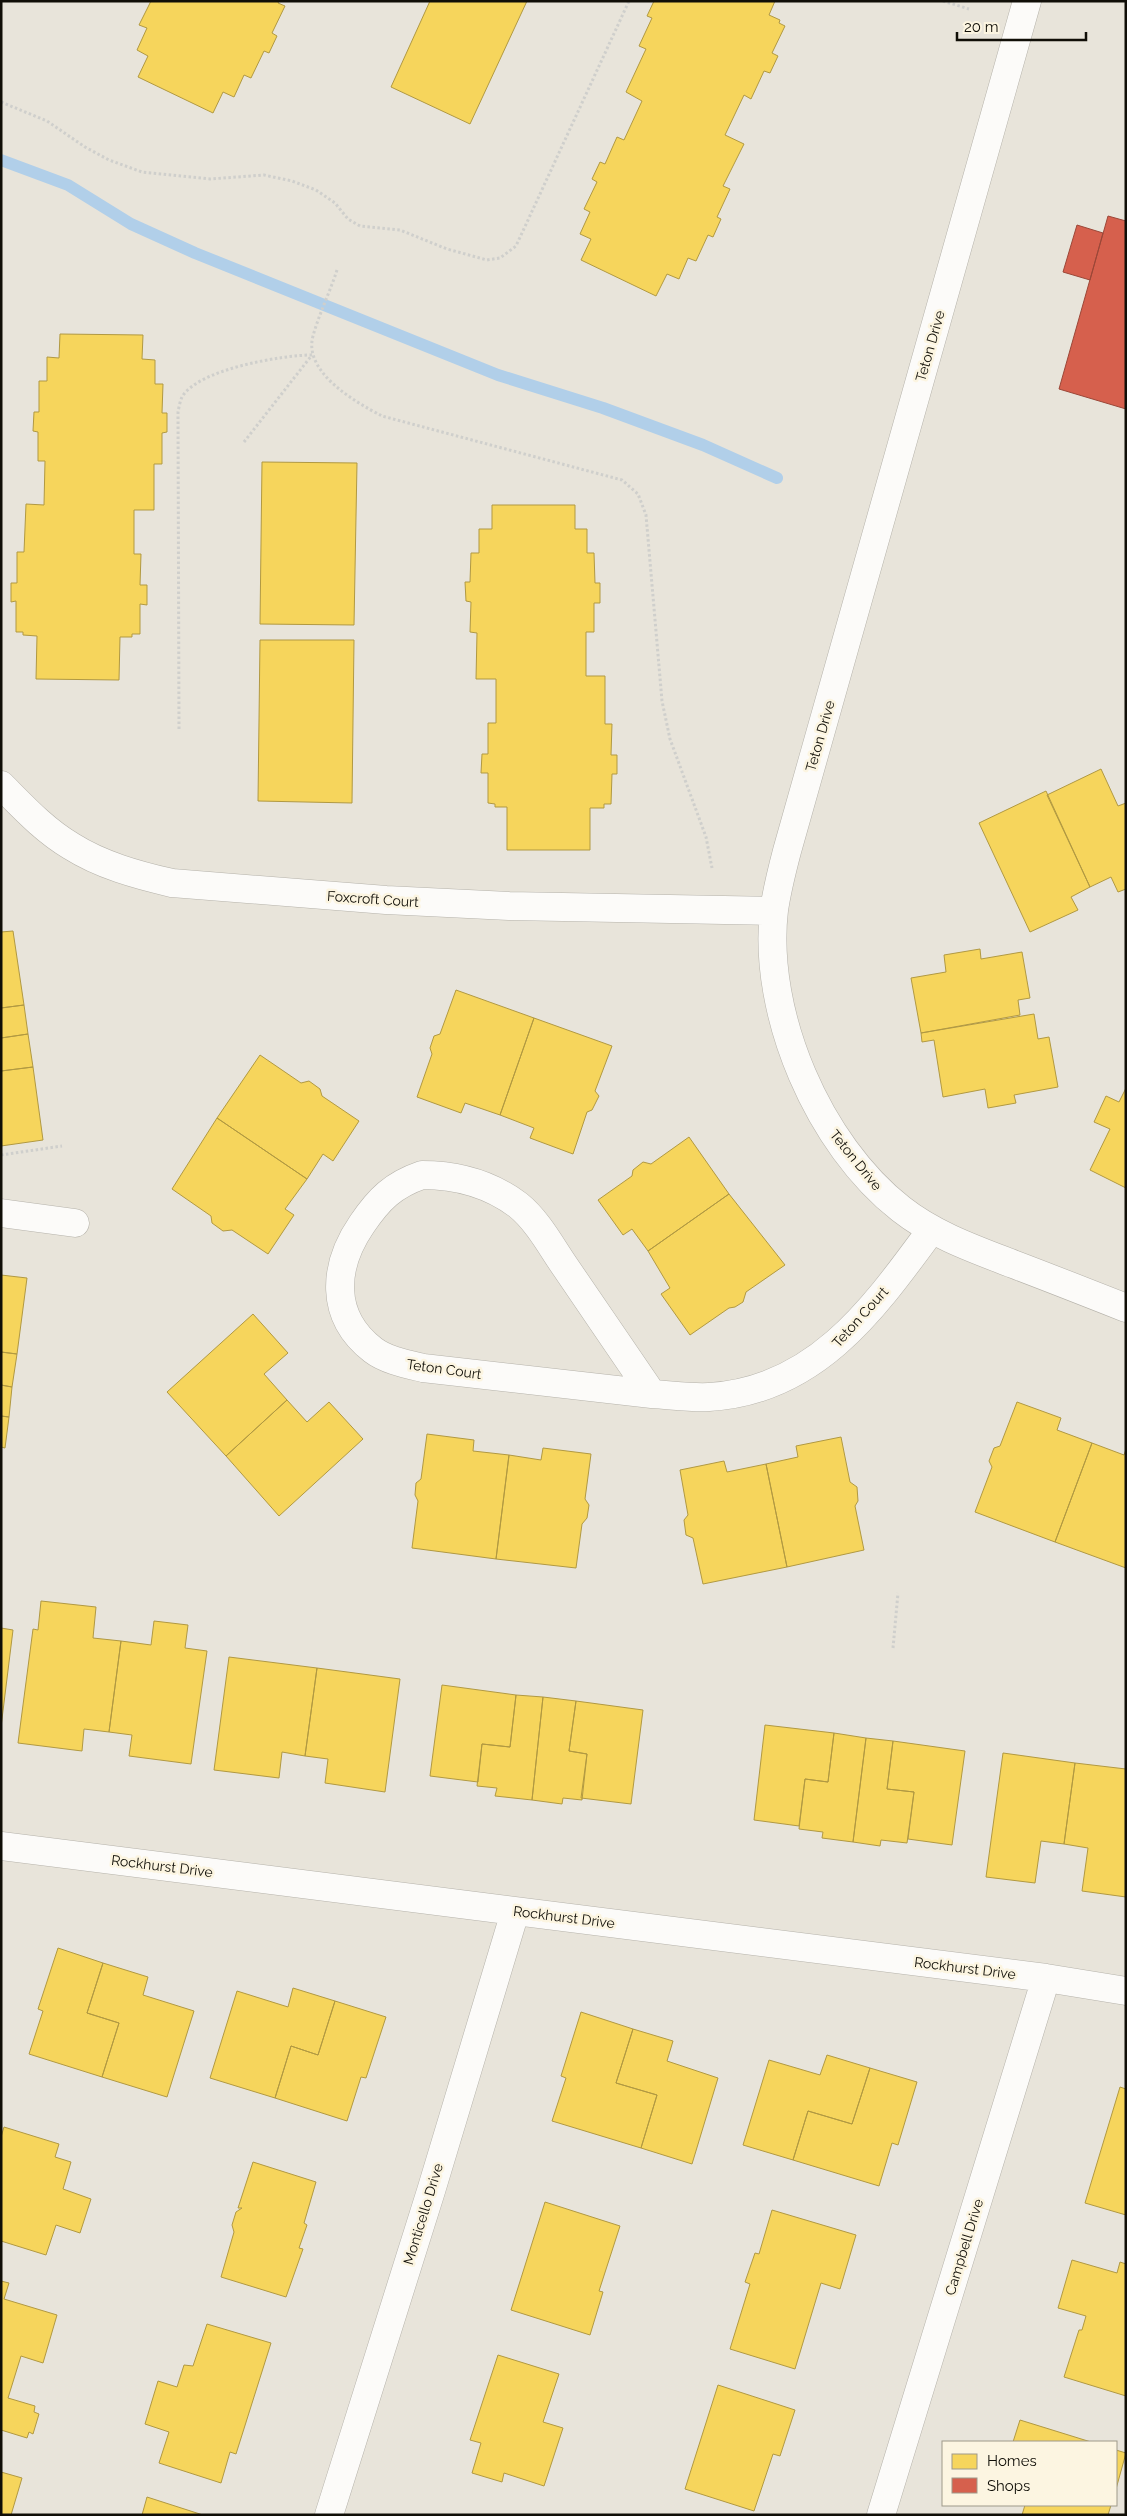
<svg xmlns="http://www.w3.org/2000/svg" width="1127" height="2516" viewBox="0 0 1127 2516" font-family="Raleway,sans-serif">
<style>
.homes{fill:#f6d55c;stroke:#b19942}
.shops{fill:#d6604d;stroke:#9b4738}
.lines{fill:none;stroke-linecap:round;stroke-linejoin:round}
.stream{stroke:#b1cfe9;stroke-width:12}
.minor-casing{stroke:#b5b2aa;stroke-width:29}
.path{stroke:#cfcfcc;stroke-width:3;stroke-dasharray:2.5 2.5;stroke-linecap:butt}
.minor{stroke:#fcfbf9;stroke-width:28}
.labels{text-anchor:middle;stroke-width:5;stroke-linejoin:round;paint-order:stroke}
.street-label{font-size:14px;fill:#100e07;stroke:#fcf5e1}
</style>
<rect width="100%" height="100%" fill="#e8e4da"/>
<!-- homes -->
<path class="homes" d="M151 1H279L278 3 285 6 272 33 277 36 269 53 264 51 251 78 244 75 234 97 223 92 213 113 138 77 148 56 137 50 147 28 139 25Z
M430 1H527L470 124 391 87Z
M654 1H775L769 15 780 20 779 23 785 26 772 53 778 56 770 73 764 71 751 99 744 95 725 135 744 144 723 186 730 189 717 217 721 219 713 237 708 235 696 261 688 258 679 279 667 274 656 296 581 260 591 239 580 234 590 212 584 209 597 182 592 179 600 162 605 164 617 137 624 140 642 101 626 92 646 49 639 46 652 18 647 16Z
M60 334 143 335 142 359 155 360V384H163L162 413H167V432L162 433V464H154V510H134V554H141L140 585H147V605L140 604V634H132V637H120L119 680 36 679 37 636 23 635V632H16V601L11 602V583H17V552H24L26 504 44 505 45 461H38V432L33 431 34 412H39V381H47V357L59 358Z
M262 462 357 463 354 625 260 624Z
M492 505H575V529H587V553H594L595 583H600V603H594V632H586V676H605V724H612L611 755H617V774H612L611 804H604V808H590V850H507V807H495V804L488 803V773H481L482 754H488V723H496V679H476L477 633 470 632 471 602 466 601 465 582H470L471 553H479V529H492Z
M260 640H354L352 803 258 801Z
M1101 769 1118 806 1126 803V889L1118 892 1111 877 1090 887 1047 795Z
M1046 791 1090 887 1071 897 1078 910 1030 932 979 823Z
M13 931 24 1005 1 1008V932Z
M980 949 981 959 1022 952 1030 998 1018 1000 1020 1015 921 1033 911 978 946 972 944 955Z
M456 990 534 1018 500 1115 465 1103 461 1113 417 1097 432 1054 430 1048 434 1036 440 1034Z
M24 1005 28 1034 1 1038V1008Z
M1034 1014 1038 1039 1049 1037 1058 1087 1014 1095 1016 1103 988 1108 985 1089 943 1097 934 1040 922 1042 921 1033Z
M534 1018 612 1046 595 1091 599 1096 592 1110 587 1112 573 1154 530 1138 534 1128 500 1115Z
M28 1034 33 1067 1 1071V1038Z
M260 1055 301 1083 309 1081 320 1089 322 1096 359 1121 333 1161 323 1154 307 1179 217 1118Z
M33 1067 43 1140 1 1146V1071Z
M1126 1088V1188L1090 1170 1110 1129 1094 1122 1106 1096 1119 1102Z
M217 1118 307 1179 285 1209 294 1215 268 1254 232 1230 223 1231 212 1223 211 1216 172 1189Z
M689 1137 729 1194 648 1251 632 1229 623 1235 598 1200 632 1176 633 1170 643 1162 651 1164Z
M729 1194 785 1265 746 1292 743 1302 735 1307 729 1308 690 1335 661 1294 670 1288 648 1251Z
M1 1275 27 1278 17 1354 1 1352Z
M253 1314 288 1353 264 1374 287 1400 226 1456 167 1392Z
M1 1352 17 1354 12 1387 1 1385Z
M1 1385 12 1387 9 1417 1 1416Z
M287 1400 307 1422 329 1402 363 1439 279 1516 226 1456Z
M1017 1402 1061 1418 1057 1430 1092 1443 1055 1542 975 1512 992 1467 989 1461 994 1448 1000 1446Z
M1 1416 9 1417 5 1448 1 1447Z
M427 1434 474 1440 473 1451 509 1455 496 1559 412 1548 418 1501 415 1495 416 1483 421 1479Z
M841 1437 850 1482 857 1487 858 1501 855 1506 864 1550 787 1567 766 1464 798 1457 796 1446Z
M1092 1443 1124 1455 1126 1449V1568L1055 1542Z
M543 1448 591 1454 585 1499 589 1505 587 1518 582 1524 576 1568 496 1559 509 1455 541 1460Z
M724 1461 727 1472 766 1464 787 1567 703 1584 693 1538 686 1535 684 1520 688 1515 680 1470Z
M41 1601 96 1607 93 1638 121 1641 109 1732 84 1729 82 1751 18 1743 33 1629 38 1630Z
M154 1621 188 1625 185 1648 207 1651 191 1764 129 1756 132 1735 109 1732 121 1641 151 1645Z
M1 1628 13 1630 1 1727Z
M229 1657 317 1668 305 1756 282 1752 279 1778 214 1770Z
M317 1668 400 1679 385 1792 325 1783 328 1759 305 1756Z
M442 1685 516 1695 510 1747 482 1744 478 1782 430 1776Z
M516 1695 543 1697 532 1800 495 1796 497 1788 477 1786 482 1744 510 1747Z
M543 1697 576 1701 569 1751 587 1754 582 1800 563 1798 562 1804 532 1800Z
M576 1701 643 1710 631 1804 581 1798 587 1754 569 1751Z
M765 1725 834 1733 828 1782 805 1779 799 1826 754 1820Z
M834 1733 866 1738 853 1842 822 1838 823 1832 799 1829 805 1779 828 1782Z
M866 1738 893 1741 887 1789 914 1792 907 1843 881 1840 880 1846 853 1842Z
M893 1741 965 1751 952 1845 908 1839 914 1792 887 1789Z
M1003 1753 1075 1763 1064 1844 1041 1841 1035 1883 986 1877Z
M1075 1763 1126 1769V1897L1082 1891 1088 1848 1064 1844Z
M58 1948 103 1963 87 2013 119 2023 102 2077 29 2054 43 2011 38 2009Z
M103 1963 148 1977 143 1995 194 2011 167 2097 102 2077 119 2023 87 2013Z
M293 1988 335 2001 318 2055 291 2046 275 2098 210 2078 237 1991 288 2007Z
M335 2001 386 2017 366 2078 361 2077 347 2121 275 2098 291 2046 318 2055Z
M581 2012 633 2029 616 2083 657 2095 641 2148 552 2121 566 2078 561 2076Z
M633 2029 673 2041 667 2061 718 2078 692 2164 641 2148 657 2095 616 2083Z
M827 2055 870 2068 852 2124 808 2111 793 2160 743 2145 769 2060 820 2075Z
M870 2068 917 2082 898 2145 892 2143 879 2186 793 2160 808 2111 852 2124Z
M1120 2087 1126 2089V2215L1085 2203Z
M4 2127 59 2144 55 2157 71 2162 63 2189 91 2199 80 2233 56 2225 46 2255 1 2241V2137Z
M253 2162 316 2182 304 2223 307 2225 299 2248 303 2249 286 2297 221 2277 234 2232 232 2225 236 2212 242 2208H238Z
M545 2202 620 2226 599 2291 603 2292 590 2335 511 2310Z
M772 2210 856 2235 840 2289 821 2283 795 2369 730 2349 750 2284 745 2282 755 2253 759 2254Z
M1072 2260 1117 2273 1120 2262 1126 2264V2396L1064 2377 1079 2330H1082L1086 2316 1058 2308Z
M1 2281 9 2283 4 2299 57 2315 43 2363 21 2356 8 2398 35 2406 34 2412 39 2414 33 2434 29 2432 27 2438 1 2430Z
M207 2324 271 2343 236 2454 230 2452 221 2483 159 2463 169 2432 145 2424 158 2381 177 2387 184 2365 193 2366Z
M498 2355 559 2374 543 2422 563 2428 544 2486 504 2473 502 2482 472 2473 481 2443 470 2440Z
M718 2385 795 2410 780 2456 773 2454 754 2511 685 2489Z
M1020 2420 1091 2442H1013Z
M1116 2450 1126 2453 1116 2489Z
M1 2472 22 2478 11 2515H1Z
M147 2497 203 2515H142Z
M1025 2505H1111L1108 2515H1022Z"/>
<!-- shops -->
<path class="shops" d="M1108 216 1126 221V409L1059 389Z
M1077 225 1103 233 1090 280 1063 272Z"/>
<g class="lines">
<!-- stream -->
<path class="stream" d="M1 160 68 185 131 224 195 253 498 375 603 408 703 445 777 478"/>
<!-- minor casing -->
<g class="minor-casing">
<path id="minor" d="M1027 1 787 851C782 870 777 890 774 910 762 1014 819 1145 901 1209 934 1235 974 1249 1013 1264 1050 1278 1088 1293 1126 1308
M1 785C23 807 44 830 71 846 101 865 137 875 172 883L386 900 509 906 774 911
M422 1175C457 1175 490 1184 518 1205 538 1221 552 1248 566 1268 595 1310 623 1352 652 1394L423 1368C406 1364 386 1360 373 1350 329 1316 333 1266 362 1224 379 1199 393 1185 422 1175Z
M1 1213 75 1223
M652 1394C671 1395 690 1398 709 1397 816 1391 874 1308 932 1229
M1 1846 1046 1978 1126 1991
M329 2515 431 2191 515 1912
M881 2515 1046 1978"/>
</g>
<!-- path -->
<path class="path" d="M943 1 969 9
M1 102 47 121 85 147 109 160 142 172 210 179 264 175 292 181 316 190 335 203 348 219 360 226 400 230 447 249 487 260 500 258 516 246 629 1
M337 270C330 292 319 314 313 336 303 372 355 402 382 416L622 480 638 494 646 515 662 701 670 739 706 837 712 868
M244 442 312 355
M179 729 178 412C179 407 180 401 182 397 198 369 283 355 312 355
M1 1155 62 1146
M893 1648 898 1593"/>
<!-- minor -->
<use href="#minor" class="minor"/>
</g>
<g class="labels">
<!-- street labels -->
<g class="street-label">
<text transform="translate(930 346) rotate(-74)" y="5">Teton Drive</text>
<text transform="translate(820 736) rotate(-74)" y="5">Teton Drive</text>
<text transform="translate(373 899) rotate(4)" y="5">Foxcroft Court</text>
<text transform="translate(856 1160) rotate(51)" y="5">Teton Drive</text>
<text transform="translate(860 1317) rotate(-48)" y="5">Teton Court</text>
<text transform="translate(444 1369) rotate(8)" y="5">Teton Court</text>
<text transform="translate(162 1866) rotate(7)" y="5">Rockhurst Drive</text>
<text transform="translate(564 1917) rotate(7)" y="5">Rockhurst Drive</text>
<text transform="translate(965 1968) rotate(7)" y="5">Rockhurst Drive</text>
<text transform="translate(423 2214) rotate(-73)" y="5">Monticello Drive</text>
<text transform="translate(964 2247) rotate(-73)" y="5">Campbell Drive</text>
</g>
</g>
<!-- border -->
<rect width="1127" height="2516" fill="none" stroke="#100e07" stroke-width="5"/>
<!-- legend -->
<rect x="942" y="2441" width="175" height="65" fill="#fcf5e1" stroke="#9e998a"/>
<rect x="952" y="2454" width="25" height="15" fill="#f6d55c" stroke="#9e998a"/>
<text x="987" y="2466" font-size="15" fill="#100e07">Homes</text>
<rect x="952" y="2478" width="25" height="15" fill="#d6604d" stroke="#9e998a"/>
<text x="987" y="2491" font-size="15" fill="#100e07">Shops</text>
<!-- scale -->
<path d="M957 32v8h129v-8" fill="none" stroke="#100e07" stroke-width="2.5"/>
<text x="964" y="32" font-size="15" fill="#100e07" stroke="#fcf5e1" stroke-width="4" paint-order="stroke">20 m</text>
</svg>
